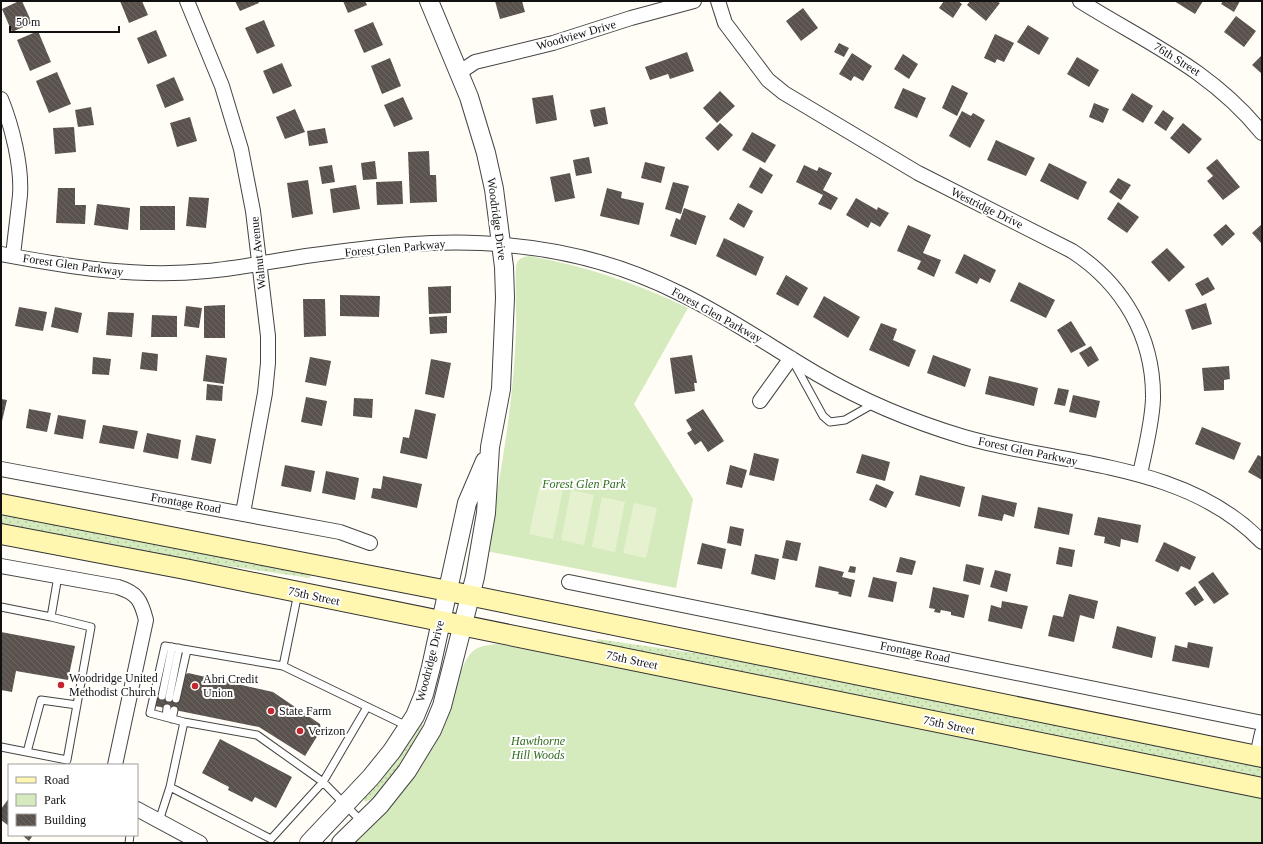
<svg xmlns="http://www.w3.org/2000/svg" width="1263" height="844" viewBox="0 0 1263 844" font-family="'Times New Roman',serif">
<style>
.grass{fill:url(#grass-dots)}
.park{fill:#d5ebbd}
.pitch{fill:#e6f2cf}
.building{fill:url(#building-back-hatch)}
.lines{fill:none;stroke-linecap:round;stroke-linejoin:round}
.service-casing{stroke:#444;stroke-width:9}
.minor-casing{stroke:#444;stroke-width:16}
.tertiary-casing{stroke:#444;stroke-width:20}
.secondary-casing{stroke:#333;stroke-width:22}
.service{stroke:#fff;stroke-width:7}
.minor{stroke:#fff;stroke-width:14}
.tertiary{stroke:#fff;stroke-width:18}
.secondary{stroke:#fff6b0;stroke-width:20}
.poi-dot{fill:#c4262e;stroke:#fff;stroke-width:1.5}
.labels{text-anchor:middle;stroke-width:4;stroke-linejoin:round;paint-order:stroke}
.street-label{font-size:12px;fill:#111;stroke:#fff}
.park-label{font-size:12px;font-style:italic;fill:#2f6b1f;stroke:#fff}
.poi-label{font-size:12px;fill:#111;stroke:#fff;text-anchor:start}
</style>
<defs>
<pattern id="grass-dots" width="8" height="8" patternUnits="userSpaceOnUse"><rect width="8" height="8" fill="#d5ebbd"/><path d="M2 2h.1M6 6h.1" fill="none" stroke="#b6c8a1" stroke-width="1.8" stroke-linecap="round"/></pattern>
<pattern id="building-back-hatch" width="6" height="6" patternUnits="userSpaceOnUse"><rect width="6" height="6" fill="#5a524d"/><path d="M-1 5l2 2M0 0l6 6M5-1l2 2" fill="none" stroke="#6d6662"/></pattern>
</defs>
<rect width="100%" height="100%" fill="#fffdf5"/>
<!-- grass -->
<path class="grass" d="M1 512 311 573 310 578 187 560 1 525Z
M597 639 729 658 1262 766V779L597 644Z
M438 672H440L416 744 375 798 365 802 363 797Z"/>
<!-- park -->
<path class="park" d="M529 256C585 266 637 283 688 308L634 404 693 499 676 588 486 551C500 480 514 402 516 330 517 318 514 270 517 263 519 258 524 257 529 256Z
M498 644 1262 795V843H354C386 810 418 778 439 736 443 727 448 718 451 708 456 692 460 664 472 652 479 645 490 645 498 644Z"/>
<!-- pitch -->
<path class="pitch" d="M540 484 563 489 553 539 529 534Z
M571 490 594 495 584 545 561 540Z
M602 497 625 502 615 552 592 547Z
M634 503 657 508 646 558 623 553Z"/>
<!-- building -->
<path class="building" d="M19 1H22L32 23 12 32 2 9Z
M120 1H142L148 15 129 23Z
M235 1H258L259 3 240 11Z
M343 1H365L367 5 348 13Z
M495 1H522L525 12 500 19Z
M944 1H958L962 4 953 18 939 8Z
M970 1H997L1000 3 986 21 967 5Z
M1174 1H1203L1195 14Z
M1223 1H1240L1234 12 1221 4Z
M803 8 818 28 801 41 786 21Z
M1236 16 1256 31 1244 47 1224 32Z
M264 20 275 46 257 54 245 28Z
M373 22 383 45 364 53 354 30Z
M1028 25 1049 38 1039 55 1017 42Z
M156 30 167 56 148 64 137 38Z
M38 31 51 62 30 71 17 40Z
M995 34 1014 43 1004 62 997 59 995 63 984 58Z
M839 43 849 48 844 57 834 52Z
M687 52 694 71 670 79 668 74 650 80 645 67Z
M852 53 872 66 863 81 854 76 851 81 839 74Z
M903 54 918 64 909 79 894 69Z
M1262 55V74L1252 65Z
M1077 57 1099 70 1089 87 1067 74Z
M390 58 401 86 382 94 371 66Z
M282 63 292 86 273 94 263 71Z
M57 72 71 104 49 113 36 81Z
M174 77 184 100 165 108 156 85Z
M952 85 968 93 957 116 942 108Z
M903 88 926 98 917 118 894 108Z
M720 91 735 106 717 123 703 108Z
M1132 93 1153 106 1143 123 1122 110Z
M553 95 557 120 536 124 532 98Z
M403 97 413 119 394 127 384 105Z
M1094 103 1109 109 1103 123 1089 117Z
M91 107 94 125 78 127 75 110Z
M605 107 608 124 594 127 590 110Z
M295 109 305 132 285 139 276 117Z
M1163 110 1174 118 1166 131 1154 123Z
M962 111 971 116 973 113 985 120 970 148 949 136Z
M190 117 197 141 177 147 170 123Z
M720 123 733 135 718 151 705 138Z
M1183 123 1202 139 1189 154 1170 138Z
M74 127 76 152 55 154 53 128Z
M325 128 328 143 309 146 307 131Z
M752 132 776 145 765 163 742 150Z
M996 140 1035 158 1026 176 987 160Z
M429 151 430 175H436L437 202 410 203 408 152Z
M589 157 592 173 576 176 573 160Z
M1217 159 1240 187 1223 200 1207 181 1213 176 1206 168Z
M375 161 377 179 363 180 361 163Z
M645 162 665 167 661 183 641 178Z
M1049 163 1087 182 1078 200 1040 181Z
M332 165 335 182 322 184 319 167Z
M804 165 817 171 819 167 832 173 823 190 838 198 831 210 818 204 823 195 796 182Z
M760 167 773 175 762 194 749 187Z
M570 173 575 198 555 202 550 177Z
M1118 178 1131 185 1121 200 1109 192Z
M308 180 313 214 292 218 287 183Z
M402 181 403 204 377 205 376 182Z
M673 182 689 186 681 214 665 209Z
M356 185 360 209 333 213 330 189Z
M58 188H75V205H86L85 224 56 223Z
M607 188 622 192 621 198 644 203 639 225 600 216Z
M189 197 209 198 206 228 186 226Z
M856 198 877 210 878 207 889 213 880 227 871 222 868 228 846 215Z
M1118 202 1139 217 1127 233 1107 219Z
M738 203 753 211 744 228 729 219Z
M97 204 130 208 128 230 94 225Z
M140 206H175V230H140Z
M684 208 706 216 696 245 670 236 676 218 680 220Z
M1226 224 1235 234 1222 246 1213 235Z
M1262 224V244L1252 233Z
M908 225 931 235 923 253 941 260 934 277 917 269 921 261 897 251Z
M724 238 764 257 756 276 716 256Z
M1167 248 1185 267 1169 282 1151 262Z
M964 254 996 270 990 283 980 278 977 284 955 273Z
M786 275 808 288 798 306 776 294Z
M1208 277 1215 289 1202 296 1195 284Z
M1019 282 1055 300 1046 318 1010 301Z
M451 286V313L429 314 428 287Z
M340 295 380 296 379 317 340 316Z
M824 296 860 317 848 338 813 317Z
M303 299H325L326 336 304 337Z
M1206 303 1212 324 1192 330 1185 310Z
M225 305V338H204V306Z
M186 306 202 308 199 328 184 326Z
M19 307 47 312 43 331 15 326Z
M55 307 82 313 78 333 51 327Z
M108 312 134 313 132 337 106 335Z
M152 315 177 316V337H151Z
M447 316V333L430 334 429 317Z
M1071 321 1086 345 1071 353 1057 330Z
M881 323 897 329 893 340 916 350 909 367 869 350Z
M1091 346 1099 360 1088 367 1079 353Z
M142 352 158 354 157 371 140 369Z
M206 355 227 358 224 384 203 381Z
M692 355 697 383H694L695 391 675 394 670 358Z
M933 355 971 369 965 387 927 373Z
M93 357 111 359 109 375 92 374Z
M310 357 331 361 326 386 305 382Z
M431 359 451 363 444 398 425 394Z
M1229 366 1230 379 1224 380V390L1204 391 1202 368Z
M989 376 1038 388 1034 406 985 394Z
M207 384 223 386 222 401 206 400Z
M1058 388 1069 390 1065 406 1054 404Z
M1073 395 1100 401 1096 418 1069 412Z
M306 397 327 401 322 426 301 422Z
M354 398 373 399 372 418 353 416Z
M1 399 7 400 2 421H1Z
M29 409 51 413 47 432 26 428Z
M415 409 436 414 427 459 400 453 403 437 409 438Z
M703 409 724 441 708 452 701 441 695 445 687 433 692 430 686 420Z
M58 415 86 420 83 439 54 434Z
M103 425 138 431 134 449 99 443Z
M1202 427 1241 443 1234 460 1195 444Z
M147 433 181 440 178 459 143 452Z
M196 435 216 439 211 464 191 460Z
M754 453 779 459 774 481 749 475Z
M862 454 890 462 885 481 856 473Z
M1258 455 1262 457V480L1248 472Z
M285 465 315 471 311 492 281 486Z
M730 465 747 470 742 488 726 484Z
M326 471 359 478 355 500 322 493Z
M920 475 965 487 960 507 915 495Z
M383 476 422 484 417 508 371 498 373 488 381 489Z
M876 484 894 492 886 508 869 500Z
M982 495 1017 503 1014 517 1004 514 1002 521 978 516Z
M1038 507 1073 514 1069 535 1034 528Z
M1098 517 1141 525 1138 543 1121 539 1120 547 1104 543 1105 537 1094 535Z
M730 526 744 529 741 546 727 543Z
M786 540 801 543 797 561 782 558Z
M1164 542 1196 557 1190 570 1181 566 1178 572 1155 561Z
M702 543 726 549 722 569 697 564Z
M1059 547 1075 550 1072 567 1056 564Z
M755 554 779 559 775 580 751 574Z
M900 557 916 561 912 575 896 572Z
M966 564 984 568 980 585 963 581Z
M819 566 844 572 842 577 855 580 851 597 838 594 839 592 815 587Z
M850 566 856 567 855 573 848 572Z
M995 570 1011 574 1007 592 990 587Z
M1213 572 1229 594 1214 604 1198 582Z
M873 577 897 582 893 602 868 597Z
M1195 586 1204 600 1195 606 1185 593Z
M933 587 969 595 964 618 951 615V612L941 610 940 613 934 612 935 609 929 608Z
M1069 594 1098 601 1094 619 1080 615 1074 642 1048 636 1053 615 1063 617Z
M1002 601 1028 606 1022 629 988 621 991 605 1001 608Z
M1117 626 1156 637 1152 658 1112 648Z
M1 632 75 646 68 680 16 671 12 692 1 690Z
M1188 642 1213 647 1209 668 1172 661 1175 645 1187 648Z
M188 673 273 692 320 724 321 730 305 756 259 727 155 706 157 695 178 699 182 677Z
M220 739 292 777 276 808 255 797 252 802 228 790 229 787 202 773Z
M9 798V826L1 820V809Z
M22 835H33L29 841Z"/>
<g class="lines">
<!-- service casing -->
<g class="service-casing">
<path id="service" d="M794 363 823 416 830 422 845 420 875 403
M1 607 51 617
M283 666 298 593
M162 696 172 647
M169 698 179 648
M176 699 187 650
M166 717 167 708
M172 719 174 710
M1 747 67 760 91 627 51 617 58 576
M27 752 41 700 77 705
M170 787 271 839 323 782 367 707
M159 821 170 787 184 722
M362 822 323 782 257 735 184 722 150 713 165 646 283 666 407 726
M129 843 130 835"/>
</g>
<!-- minor casing -->
<g class="minor-casing">
<path id="minor" d="M187 1 222 86 241 149 253 211 268 336V363L265 393 243 513
M718 1 725 23 768 80 784 93 918 173 1072 251C1123 284 1154 337 1153 399 1152 424 1145 450 1140 474
M1080 1C1147 43 1210 69 1262 133
M460 72 475 62 553 43 631 18 694 1
M1 99C12 126 22 166 20 195 18 215 15 236 13 256
M1 254C70 267 136 278 207 271 240 268 273 261 306 256 372 247 439 238 506 245 565 250 625 266 679 293 727 316 771 347 817 374 863 401 914 422 964 437 1065 466 1185 462 1262 542
M760 401 791 358
M1 469 340 532 370 543
M1 566 118 587C137 593 141 600 146 620L115 765
M569 582 1262 723
M1257 756 1262 733
M137 809 200 843"/>
</g>
<!-- tertiary casing -->
<g class="tertiary-casing">
<path id="tertiary" d="M309 843 371 777 392 751 415 716 424 694 431 667 467 503 485 461
M341 843 380 805 407 771 432 730 442 706 475 577 486 513 490 447 501 389 505 298 504 267 494 189 486 153 469 97 429 1"/>
</g>
<!-- secondary casing -->
<g class="secondary-casing">
<path id="secondary" d="M1 504 448 591 1262 757
M1 534 185 569 1262 788"/>
</g>
<!-- service -->
<use href="#service" class="service"/>
<!-- minor -->
<use href="#minor" class="minor"/>
<!-- tertiary -->
<use href="#tertiary" class="tertiary"/>
<!-- secondary -->
<use href="#secondary" class="secondary"/>
</g>
<!-- markers -->
<g class="poi-dot">
<circle cx="61" cy="685" r="4"/>
<circle cx="195" cy="686" r="4"/>
<circle cx="271" cy="711" r="4"/>
<circle cx="300" cy="731" r="4"/>
</g>
<g class="labels">
<!-- street labels -->
<g class="street-label">
<text transform="translate(576 35) rotate(-16)" y="4">Woodview Drive</text>
<text transform="translate(1177 59) rotate(32)" y="4">76th Street</text>
<text transform="translate(987 208) rotate(26)" y="4">Westridge Drive</text>
<text transform="translate(497 219) rotate(82)" y="4">Woodridge Drive</text>
<text transform="translate(395 248) rotate(-5)" y="4">Forest Glen Parkway</text>
<text transform="translate(258 253) rotate(-96)" y="4">Walnut Avenue</text>
<text transform="translate(73 265) rotate(8)" y="4">Forest Glen Parkway</text>
<text transform="translate(717 315) rotate(29)" y="4">Forest Glen Parkway</text>
<text transform="translate(1028 451) rotate(12)" y="4">Forest Glen Parkway</text>
<text transform="translate(186 503) rotate(10)" y="4">Frontage Road</text>
<text transform="translate(314 596) rotate(12)" y="4">75th Street</text>
<text transform="translate(915 652) rotate(11)" y="4">Frontage Road</text>
<text transform="translate(632 660) rotate(12)" y="4">75th Street</text>
<text transform="translate(430 661) rotate(-76)" y="4">Woodridge Drive</text>
<text transform="translate(949 725) rotate(12)" y="4">75th Street</text>
</g>
<!-- park labels -->
<g class="park-label">
<text x="584" y="488">Forest Glen Park</text>
<text x="538" y="745">Hawthorne<tspan x="538" dy="14">Hill Woods</tspan></text>
</g>
<!-- poi labels -->
<g class="poi-label">
<text x="69" y="682">Woodridge United<tspan x="69" dy="14">Methodist Church</tspan></text>
<text x="203" y="683">Abri Credit<tspan x="203" dy="14">Union</tspan></text>
<text x="279" y="715">State Farm</text>
<text x="308" y="735">Verizon</text>
</g>
</g>
<!-- border -->
<rect width="1263" height="844" fill="none" stroke="#111111" stroke-width="4"/>
<!-- legend -->
<rect x="8" y="764" width="130" height="72" fill="#ffffff" stroke="#a0a0a0"/>
<rect x="16" y="777" width="20" height="6" fill="#fff6b0" stroke="#a0a0a0"/>
<text x="44" y="784" font-size="12" fill="#111111">Road</text>
<rect x="16" y="794" width="20" height="12" fill="#d5ebbd" stroke="#a0a0a0"/>
<text x="44" y="804" font-size="12" fill="#111111">Park</text>
<rect x="16" y="814" width="20" height="12" fill="url(#building-back-hatch)" stroke="#a0a0a0"/>
<text x="44" y="824" font-size="12" fill="#111111">Building</text>
<!-- scale -->
<path d="M10 26v6h109v-6" fill="none" stroke="#111111" stroke-width="2"/>
<text x="16" y="26" font-size="12" fill="#111111" stroke="#ffffff" stroke-width="3" paint-order="stroke">50 m</text>
</svg>
